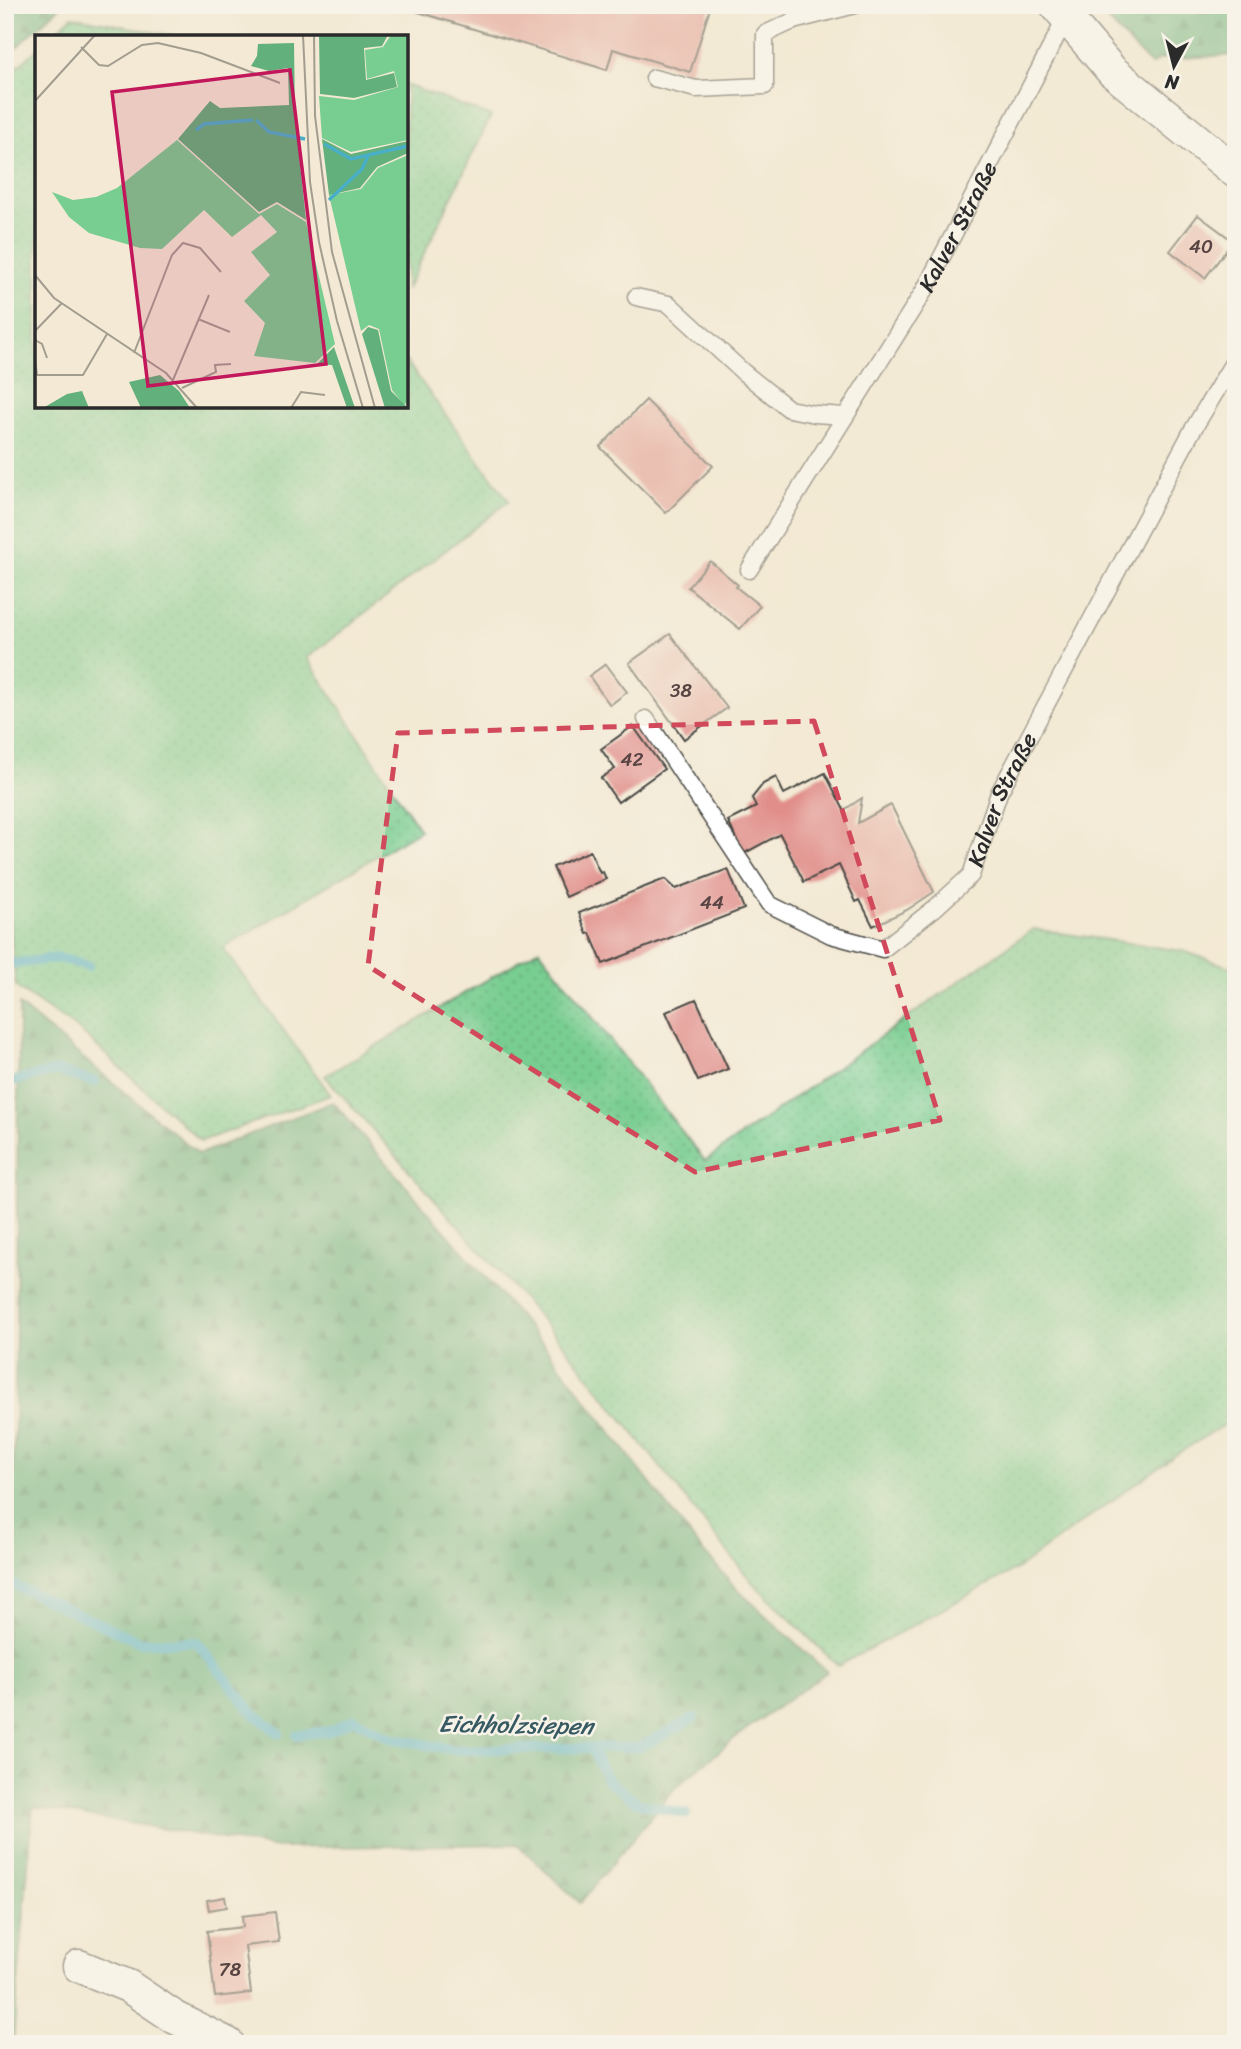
<svg xmlns="http://www.w3.org/2000/svg" width="1241" height="2049" viewBox="0 0 1241 2049" font-family="Sriracha,sans-serif">
<style>
.green{fill:url(#green-dots);stroke:#527c5e;stroke-width:2}
.forest{fill:url(#forest-firs);stroke:#466e53;stroke-width:2}
.lines{fill:none;stroke-linecap:round;stroke-linejoin:round}
.stream{stroke:#49afc8;stroke-width:10}
.building{fill:#e18e8a}
.lane-casing{stroke:#494844;stroke-width:19}
.street-casing{stroke:#494844;stroke-width:35}
.lane{stroke:#fff;stroke-width:16}
.street{stroke:#fff;stroke-width:32}
.marked{fill:none;stroke:#d1495b;stroke-width:5;stroke-dasharray:14 9;stroke-linejoin:round}
.labels{text-anchor:middle;stroke-width:5;stroke-linejoin:round;paint-order:stroke}
.number-label{font-size:19px;fill:#584443}
.street-label{font-size:23px;fill:#2b2b2b;stroke:#f7f3e8}
.water-label{font-size:24px;font-style:italic;fill:#365962;stroke:#f7f3e8}
.inset-river{fill:none;stroke:#49afc8;stroke-width:3.5}
.inset-road{fill:none;stroke:#a39d90;stroke-width:2}
.view{fill:#c2185b;fill-opacity:0.15;stroke:#c2185b;stroke-width:3.5}
.inset-edge{fill:none;stroke:#2b2b2b;stroke-width:3.5}
</style>
<defs>
<pattern id="green-dots" width="8" height="8" patternUnits="userSpaceOnUse" patternTransform="scale(1.75)"><rect width="8" height="8" fill="#78cd91"/><path d="M2 2h.1M6 6h.1" fill="none" stroke="#68b07d" stroke-width="1.8" stroke-linecap="round"/></pattern>
<pattern id="forest-firs" width="22" height="20" patternUnits="userSpaceOnUse" patternTransform="scale(1.75)"><rect width="22" height="20" fill="#62b07b"/><path d="M5 1l3.5 6h-7zM16 11l3.5 6h-7z" fill="#518f65"/></pattern>
</defs>
<rect width="100%" height="100%" fill="#f7f3e8"/>
<filter id="ink" filterUnits="userSpaceOnUse"><feTurbulence type="fractalNoise" baseFrequency=".0143" numOctaves="2"/><feDisplacementMap in="SourceGraphic" scale="14" xChannelSelector="R" yChannelSelector="G"/><feConvolveMatrix kernelMatrix="1 2 1 2 8 2 1 2 1" color-interpolation-filters="sRGB"/></filter>
<filter id="wash" filterUnits="userSpaceOnUse"><feTurbulence type="fractalNoise" baseFrequency=".00686" numOctaves="4" result="noise"/><feDisplacementMap in="SourceGraphic" scale="28" xChannelSelector="R" yChannelSelector="G"/><feGaussianBlur stdDeviation="1.57" result="paint"/><feColorMatrix in="noise" values="0 0 0 0 0 0 0 0 0 0 0 0 0 0 0 0 0 1.4 0 .05"/><feComposite in="paint" operator="in"/></filter>
<g filter="url(#wash)">
<rect width="100%" height="100%" fill="#f3e9d4"/>
<!-- green -->
<path class="green" d="M72 16 180 37H50Z
M37 49V406H406V361L509 501 307 658 420 830 223 948 331 1095 201 1141 80 1031 16 987 5 870V78Z
M406 85 491 116 406 291Z
M1033 929 1183 951 1236 969V1417L1176 1455 1015 1570 838 1666 751 1581 557 1337 325 1076 539 949 705 1161Z"/>
<!-- forest -->
<path class="forest" d="M5 5H56L61 6 5 58Z
M1093 5H1236V55L1160 59 1151 65Z
M19 1005 199 1154 333 1102 544 1345 696 1543 737 1589 827 1672 740 1734 675 1788 580 1903 517 1844 277 1848 33 1807 13 2044H5V1670L15 1421Z"/>
<g class="lines">
<!-- stream -->
<path class="stream" d="M5 968 11 964 58 958 88 966
M5 1083 56 1071 95 1082
M5 1581 140 1642H197L253 1713 279 1733
M297 1735 330 1731 354 1719 391 1738 455 1750 640 1747 694 1718
M591 1747 607 1780 638 1803 686 1814"/>
</g>
<g id="blocks">
<!-- building -->
<path class="building" d="M414 5H711L690 72 613 49 607 70 412 10Z
M1198 215 1233 241 1205 278 1170 251Z
M646 400 713 466 666 513 600 447Z
M710 561 738 585 736 587 760 606 740 629 688 587Z
M670 634 727 708 684 739 629 663Z
M606 664 627 692 610 705 589 676Z
M633 726 664 769 618 802 601 778 615 769 601 749Z
M825 773 844 810 862 798 858 823 891 805 934 892 907 910 873 926 860 900 856 902 839 865 804 882 780 834 743 854 728 821 756 807 752 798 763 784 776 777 784 794Z
M590 851 600 873 603 872 606 879 566 897 553 867Z
M728 869 744 909 603 964 590 933 587 934 579 913 665 879 676 889Z
M696 999 728 1069 698 1081 666 1012Z
M225 1897 227 1907 209 1910 207 1900Z
M275 1912 279 1942 245 1946 251 1993 215 1997 207 1931 243 1927 242 1916Z"/>
</g>
</g>
<g filter="url(#ink)">
<use href="#blocks" fill-opacity="0" stroke="#494844" stroke-width="2"/>
<g class="lines">
<!-- lane casing -->
<g class="lane-casing">
<g id="lane">
<path d="M654 78 696 89 765 86V34L793 21 855 5"/>
<path d="M636 297 669 304 743 372 789 409 815 414 845 416"/>
<path id="s1" d="M749 570 924 291 1066 18"/>
<path id="s2" d="M646 719 769 904 831 935 883 949 935 908 971 875 999 793 1192 431 1236 358"/>
</g>
</g>
<!-- street casing -->
<g class="street-casing">
<path id="street" d="M1056 5 1112 71 1236 172
M79 1966 128 1986 174 2017 228 2044"/>
</g>
<!-- lane -->
<use href="#lane" class="lane"/>
<!-- street -->
<use href="#street" class="street"/>
</g>
</g>
<!-- marked area -->
<path d="M0 0H1241V2049H0ZM814 721 940 1120 695 1172 368 966 398 733Z" fill="#f3e9d4" fill-opacity=".55" fill-rule="evenodd"/>
<path class="marked" d="M814 721 940 1120 695 1172 368 966 398 733Z"/>
<g class="labels">
<!-- number labels -->
<g class="number-label">
<text x="1201" y="253">40</text>
<text x="681" y="697">38</text>
<text x="632" y="766">42</text>
<text x="712" y="909">44</text>
<text x="230" y="1976">78</text>
</g>
<!-- street labels -->
<g class="street-label">
<text dy="8" stroke="none"><textPath href="#s1" startOffset="402">Kalver Straße</textPath></text>
<text dy="8" stroke="none"><textPath href="#s2" startOffset="542">Kalver Straße</textPath></text>
</g>
<!-- water labels -->
<g class="water-label">
<text transform="translate(516 1725) rotate(1)" y="8">Eichholzsiepen</text>
</g>
</g>
<!-- overview -->
<g transform="translate(35 35)">
<rect width="373" height="373" fill="#f3e9d4"/>
<path d="M356 0H373V105L316 117 287 103 284 61 319 65 363 52 359 36 332 44 330 15 348 12ZM142 105 224 179 242 169 271 187 300 309 280 328 219 321 230 288 209 266 235 240 216 217 242 197 226 180 197 202 169 175 127 214 105 213 54 198 34 182 17 157 38 165 61 162 82 153ZM373 120V366L369 370 357 355 344 294 334 290 326 296 294 160 326 154 343 133Z" fill="#78cd91"/>
<path d="M284 0H353L347 11 329 13 331 45 359 38 362 52 319 63 285 59ZM259 8 260 81 271 185 242 167 224 177 143 104 175 66 185 73 254 70 253 33 234 36 216 31 222 21 223 9ZM287 104 316 119 373 106V118L342 132 325 153 294 160ZM333 292 343 295 356 356 373 373H350L327 299ZM299 312 319 370 320 373H312L297 330 282 329ZM125 340 144 356 155 373H106L94 347ZM47 356 54 373H8L32 359Z" fill="#62b07b"/>
<path class="inset-river" d="M221 85 234 97 270 104M161 95 169 89 218 85M289 109 316 124 373 111M294 165 327 134 333 121"/>
<path class="inset-road" d="M268 0 275 147 284 207 302 286 328 373M279 0 280 81 297 217 340 373M46 12 64 30 73 31 107 10 123 8 166 18 245 48M0 66 60 0M0 240 19 263 131 338 162 373M163 284 195 297M0 296 27 268M0 305 7 309 12 323M99 318 137 220 148 208 165 213 186 237M0 325 2 340H48L72 299M138 345 174 260M147 353 181 337 180 330 196 329M256 373 266 357 290 360"/>
<path class="view" d="M255 35 291 329 113 351 77 57Z"/>
<rect width="373" height="373" class="inset-edge"/>
</g>
<!-- margin -->
<rect width="1241" height="2049" fill="none" stroke="#f7f3e8" stroke-width="28"/>
<!-- north arrow -->
<g transform="translate(1174 66) rotate(187)" stroke="#f7f3e8" stroke-width="5" paint-order="stroke">
<path d="M0-5L12 26L0 18L-12 26Z" fill="#2b2b2b"/>
<text y="-10" font-size="19" font-weight="bold" text-anchor="middle" fill="#2b2b2b">N</text>
</g>
</svg>
